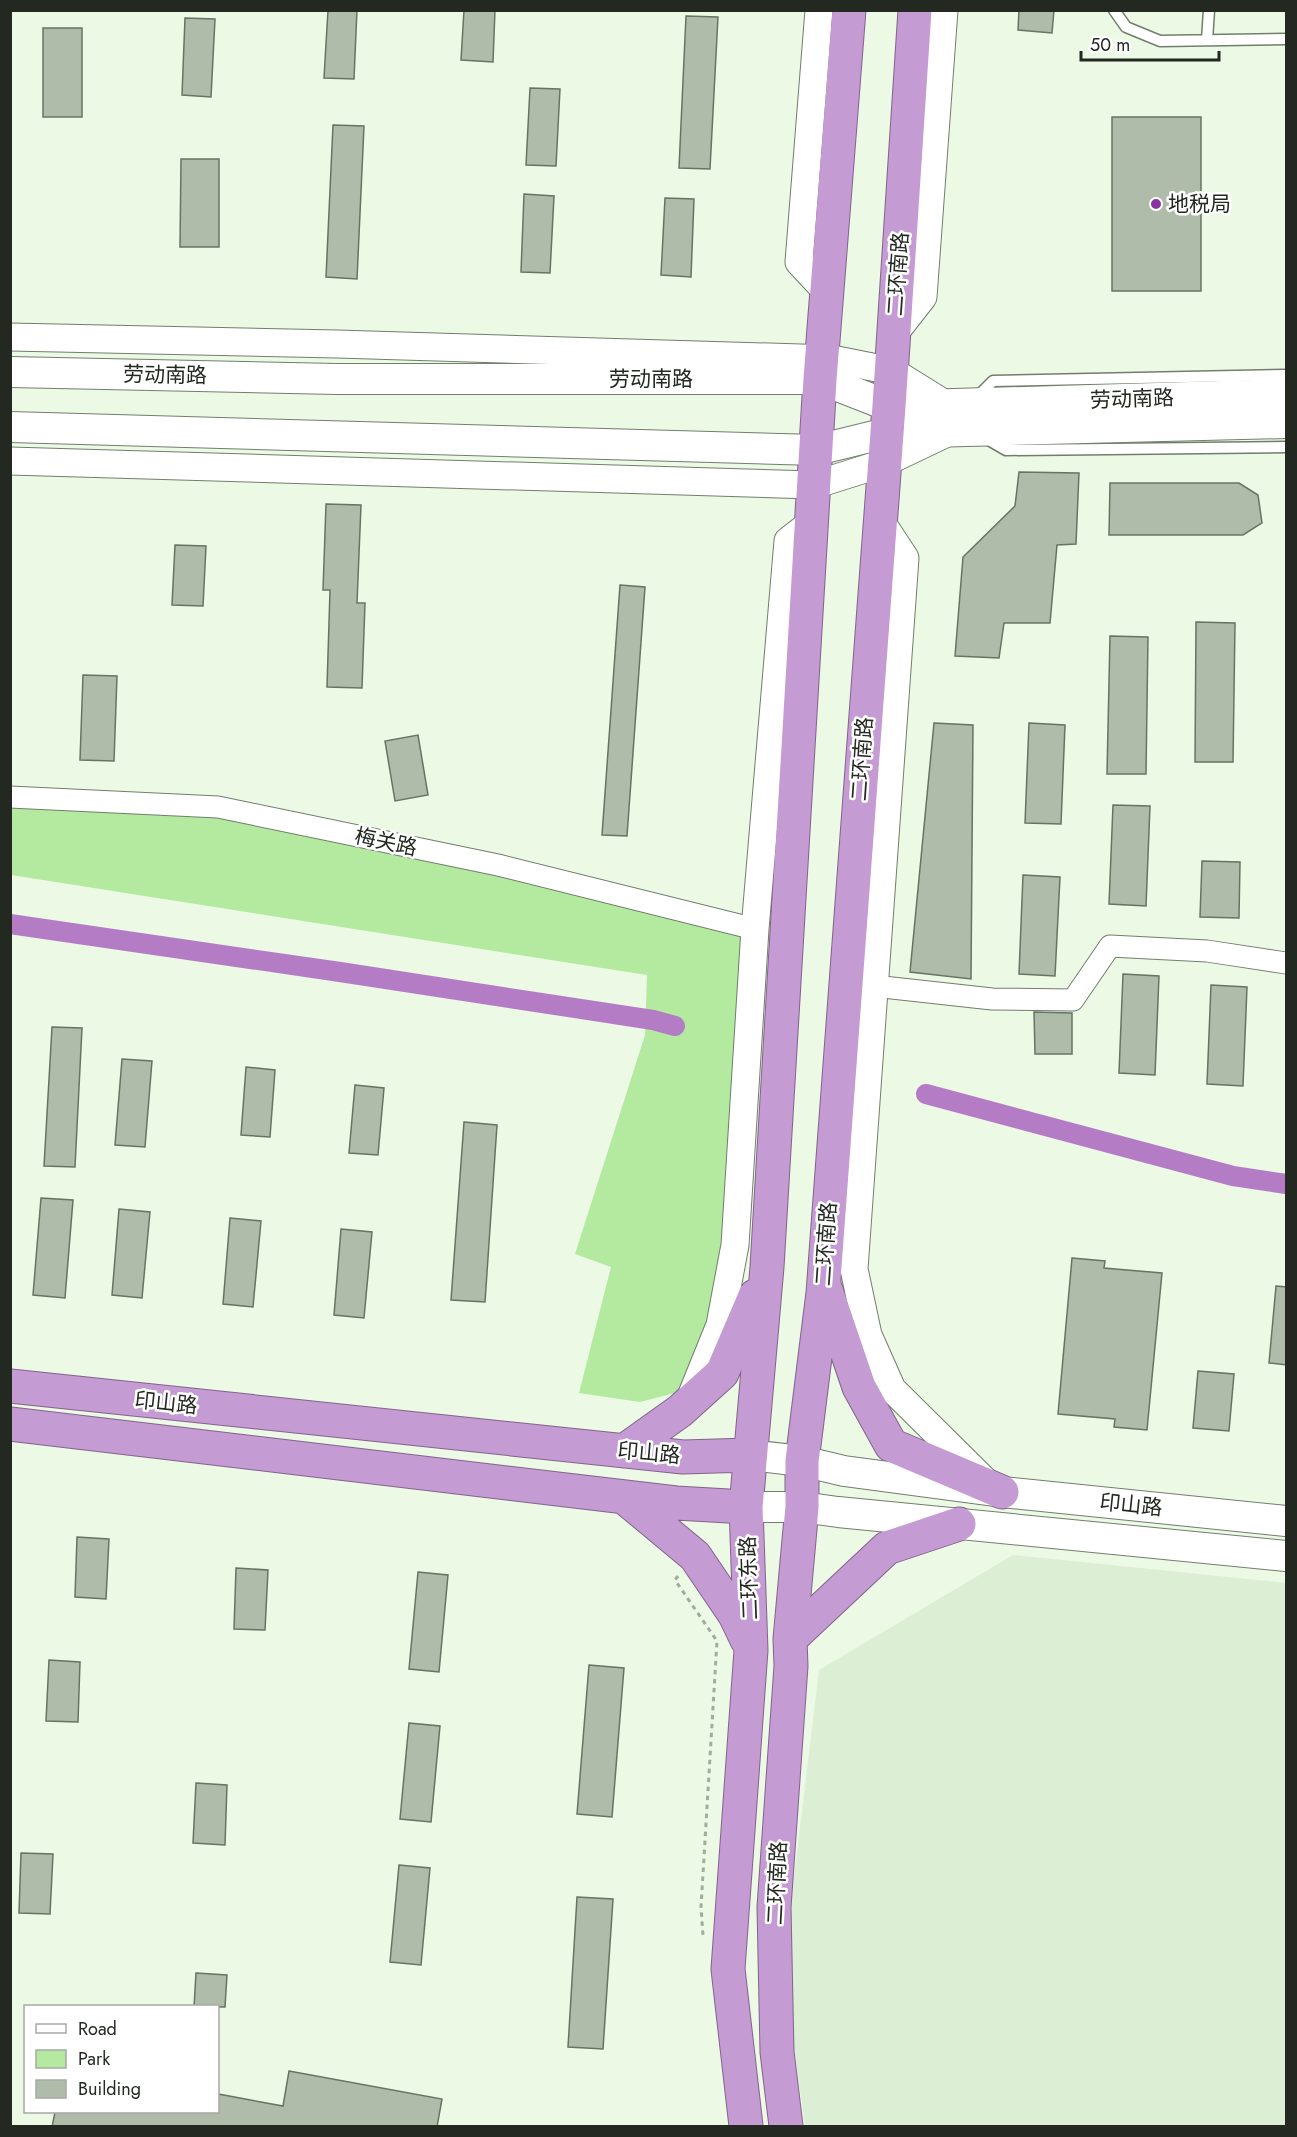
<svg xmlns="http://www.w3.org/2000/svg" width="1297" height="2137" viewBox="0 0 1297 2137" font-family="Jost,'Noto Sans SC',sans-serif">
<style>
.built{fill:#dcefd5}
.green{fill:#b3ea9f}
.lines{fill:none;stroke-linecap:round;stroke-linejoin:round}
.canal{stroke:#b57cc6;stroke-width:20}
.building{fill:#aebca9;stroke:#677462;stroke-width:1.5}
.service-casing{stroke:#717e6c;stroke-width:13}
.minor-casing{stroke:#717e6c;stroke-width:23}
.tertiary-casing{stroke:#717e6c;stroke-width:29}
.secondary-casing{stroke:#717e6c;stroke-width:32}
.trunk-casing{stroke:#83638c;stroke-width:35}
.path{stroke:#a1ac9d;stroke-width:3;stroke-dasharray:4.5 4.5;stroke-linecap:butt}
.service{stroke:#fff;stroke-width:10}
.minor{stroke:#fff;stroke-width:21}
.tertiary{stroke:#fff;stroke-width:27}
.secondary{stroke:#fff;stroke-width:30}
.trunk{stroke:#c49bd2;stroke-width:33}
.poi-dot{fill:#8933a0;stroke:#fff;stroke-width:2}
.labels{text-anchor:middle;stroke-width:5;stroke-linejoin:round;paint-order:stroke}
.poi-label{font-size:21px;fill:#232921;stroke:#fff;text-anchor:start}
.street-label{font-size:21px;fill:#232921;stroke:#fff}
</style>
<rect width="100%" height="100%" fill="#ebf9e5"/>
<!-- built -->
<path class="built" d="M1013 1555 1286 1583V2126H805L783 1968 819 1670Z"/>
<!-- green -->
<path class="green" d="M10 797 218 807 755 929 735 1245 694 1388 640 1402 579 1393 611 1267 575 1254 645 1035 647 975 11 875Z"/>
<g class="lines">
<!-- canal -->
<path class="canal" d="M10 924 340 972 653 1020 675 1026
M926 1094 1233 1176 1286 1184"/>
</g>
<!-- building -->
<path class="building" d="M328 10H357L354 79 324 78Z
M464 10H495L493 62 461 60Z
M1019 10H1054L1052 33 1018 30Z
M686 16 718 17 710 169 679 168Z
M185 18 215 19 211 97 182 95Z
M43 28H82V117H43Z
M530 88 560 89 556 166 526 165Z
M1112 117H1201V291H1112Z
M333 125 364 126 357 279 326 277Z
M181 159H219V247H180Z
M524 194 554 196 550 273 521 272Z
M665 198 694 199 691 277 661 275Z
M1019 472 1079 473 1076 544 1057 545 1050 623H1004L999 658 955 656 963 557 1015 506Z
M1110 483H1239L1258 495 1262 523 1243 535H1109Z
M326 504 361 505 357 603H365L362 688 327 687 330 590H323Z
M175 545 206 546 203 606 172 605Z
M620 585 645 587 627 836 602 835Z
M1196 622 1235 623 1233 762H1195Z
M1110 636 1148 637 1146 774H1107Z
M83 675 117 676 114 761 80 760Z
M934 723 973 725 971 979 910 972Z
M1029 723 1065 725 1061 824 1025 823Z
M418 735 428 795 395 801 385 741Z
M1113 805 1150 806 1146 906 1109 904Z
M1202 861 1240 862 1239 918 1200 917Z
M1023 875 1060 877 1055 976 1019 974Z
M1123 974 1159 976 1155 1075 1119 1073Z
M1211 985 1247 987 1243 1086 1207 1084Z
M1034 1012 1072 1013V1054H1035Z
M52 1027 82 1028 75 1167 44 1166Z
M122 1059 152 1061 145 1147 115 1145Z
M246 1067 275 1070 270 1137 241 1135Z
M355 1085 384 1088 378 1155 349 1153Z
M464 1122 497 1125 485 1302 451 1300Z
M41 1198 73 1200 65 1298 33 1295Z
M119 1209 150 1212 142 1298 112 1295Z
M230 1218 261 1221 253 1307 223 1304Z
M341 1229 372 1232 364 1318 334 1315Z
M1072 1258 1105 1261 1104 1268 1162 1273 1147 1430 1114 1427 1115 1419 1058 1414Z
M1276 1286 1287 1287V1365L1269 1363Z
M1198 1371 1234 1374 1229 1431 1193 1428Z
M77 1537 109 1539 106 1599 75 1597Z
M236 1568 268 1570 265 1630 234 1629Z
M418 1572 448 1575 439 1672 409 1669Z
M49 1660 80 1662 78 1722 46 1721Z
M589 1665 624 1668 612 1817 577 1814Z
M409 1723 440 1726 431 1822 400 1819Z
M196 1783 227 1785 225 1845 193 1843Z
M21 1853 53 1854 50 1914 19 1913Z
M399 1865 430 1868 421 1965 390 1962Z
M577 1897 613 1899 603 2049 568 2047Z
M196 1973 227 1975 225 2007H194Z
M289 2071 442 2099 437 2127H52L55 2112H218V2094L283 2106Z"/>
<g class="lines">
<!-- service casing -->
<g class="service-casing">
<path id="service" d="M1114 10 1126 27 1160 41 1286 39
M1207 40 1209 10
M976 398 993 381 1286 375
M987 439 1006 450 1286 447"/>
</g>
<!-- minor casing -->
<g class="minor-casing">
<path id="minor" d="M10 797 218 807 498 865 755 929
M874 986 992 999 1073 1000 1110 946 1207 951 1286 963"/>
</g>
<!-- tertiary casing -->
<g class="tertiary-casing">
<path id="tertiary" d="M819 10 799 262 827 292
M894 334 923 297 944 10
M10 337 337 344 832 359 892 371 945 404
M10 461 814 485 884 463 949 432
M880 520 905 558 854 1269 868 1335 892 1389 987 1483
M688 1404 720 1325 735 1245 755 929 788 541 811 523"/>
</g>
<!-- secondary casing -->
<g class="secondary-casing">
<path id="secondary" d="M10 372 337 379H820L889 406 1286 394
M10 427 817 450 886 433 1286 423
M749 1455 802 1461 844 1471 1002 1492 1286 1521
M746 1507H802L838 1512 1286 1556"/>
</g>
<!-- trunk casing -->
<g class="trunk-casing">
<path id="trunk" d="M826 1290 859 1387 891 1445 1002 1492
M10 1386 683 1457 749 1455
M10 1424 676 1503 746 1507
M624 1451 680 1411 722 1373 755 1296
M624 1497 695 1556 735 1615 747 1640
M790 1639 887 1548 959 1524
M746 2126 728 1969 751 1650 746 1507 767 1267 820 379 849 10
M786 2126 777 2052 774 1907 791 1666 790 1639 802 1507V1461L823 1293 889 406 915 10"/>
</g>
<!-- path -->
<path class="path" d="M678 1576 675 1580 717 1641 701 1907 703 1936"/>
<!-- service -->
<use href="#service" class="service"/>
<!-- minor -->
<use href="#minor" class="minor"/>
<!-- tertiary -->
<use href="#tertiary" class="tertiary"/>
<!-- secondary -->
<use href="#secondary" class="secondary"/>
<!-- trunk -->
<use href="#trunk" class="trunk"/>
</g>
<!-- markers -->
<circle class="poi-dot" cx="1156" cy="204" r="6"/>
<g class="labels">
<!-- poi labels -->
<g class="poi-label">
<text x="1168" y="211">地税局</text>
</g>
<!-- street labels -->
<g class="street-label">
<text transform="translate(898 274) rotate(-86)" y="7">二环南路</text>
<text transform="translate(165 375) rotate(1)" y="7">劳动南路</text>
<text x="651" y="386">劳动南路</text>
<text transform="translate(1132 399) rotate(-2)" y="7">劳动南路</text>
<text transform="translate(862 759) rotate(-86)" y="7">二环南路</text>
<text transform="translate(386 842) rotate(12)" y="7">梅关路</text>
<text transform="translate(826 1244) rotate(-86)" y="7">二环南路</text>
<text transform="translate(166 1403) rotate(6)" y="7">印山路</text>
<text transform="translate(649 1453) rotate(5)" y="7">印山路</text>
<text transform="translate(1131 1505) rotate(6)" y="7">印山路</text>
<text transform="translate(749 1578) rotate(-92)" y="7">二环东路</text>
<text transform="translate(777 1883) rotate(-87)" y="7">二环南路</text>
</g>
</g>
<!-- border -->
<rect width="1297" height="2137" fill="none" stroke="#232921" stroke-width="24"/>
<!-- legend -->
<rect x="24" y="2005" width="195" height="108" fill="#ffffff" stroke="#a7a9a6" stroke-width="1.5"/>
<rect x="36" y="2024" width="30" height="9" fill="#ffffff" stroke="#a7a9a6" stroke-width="1.5"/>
<text x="78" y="2035" font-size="18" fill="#232921">Road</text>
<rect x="36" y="2050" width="30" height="18" fill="#b3ea9f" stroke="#a7a9a6" stroke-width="1.5"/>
<text x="78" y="2065" font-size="18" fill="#232921">Park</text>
<rect x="36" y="2080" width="30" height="18" fill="#aebca9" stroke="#a7a9a6" stroke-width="1.5"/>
<text x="78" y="2095" font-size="18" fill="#232921">Building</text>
<!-- scale -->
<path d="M1081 51v9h138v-9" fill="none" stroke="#232921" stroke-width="3"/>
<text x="1090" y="51" font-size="18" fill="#232921" stroke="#ffffff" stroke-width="4.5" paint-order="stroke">50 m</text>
</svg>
